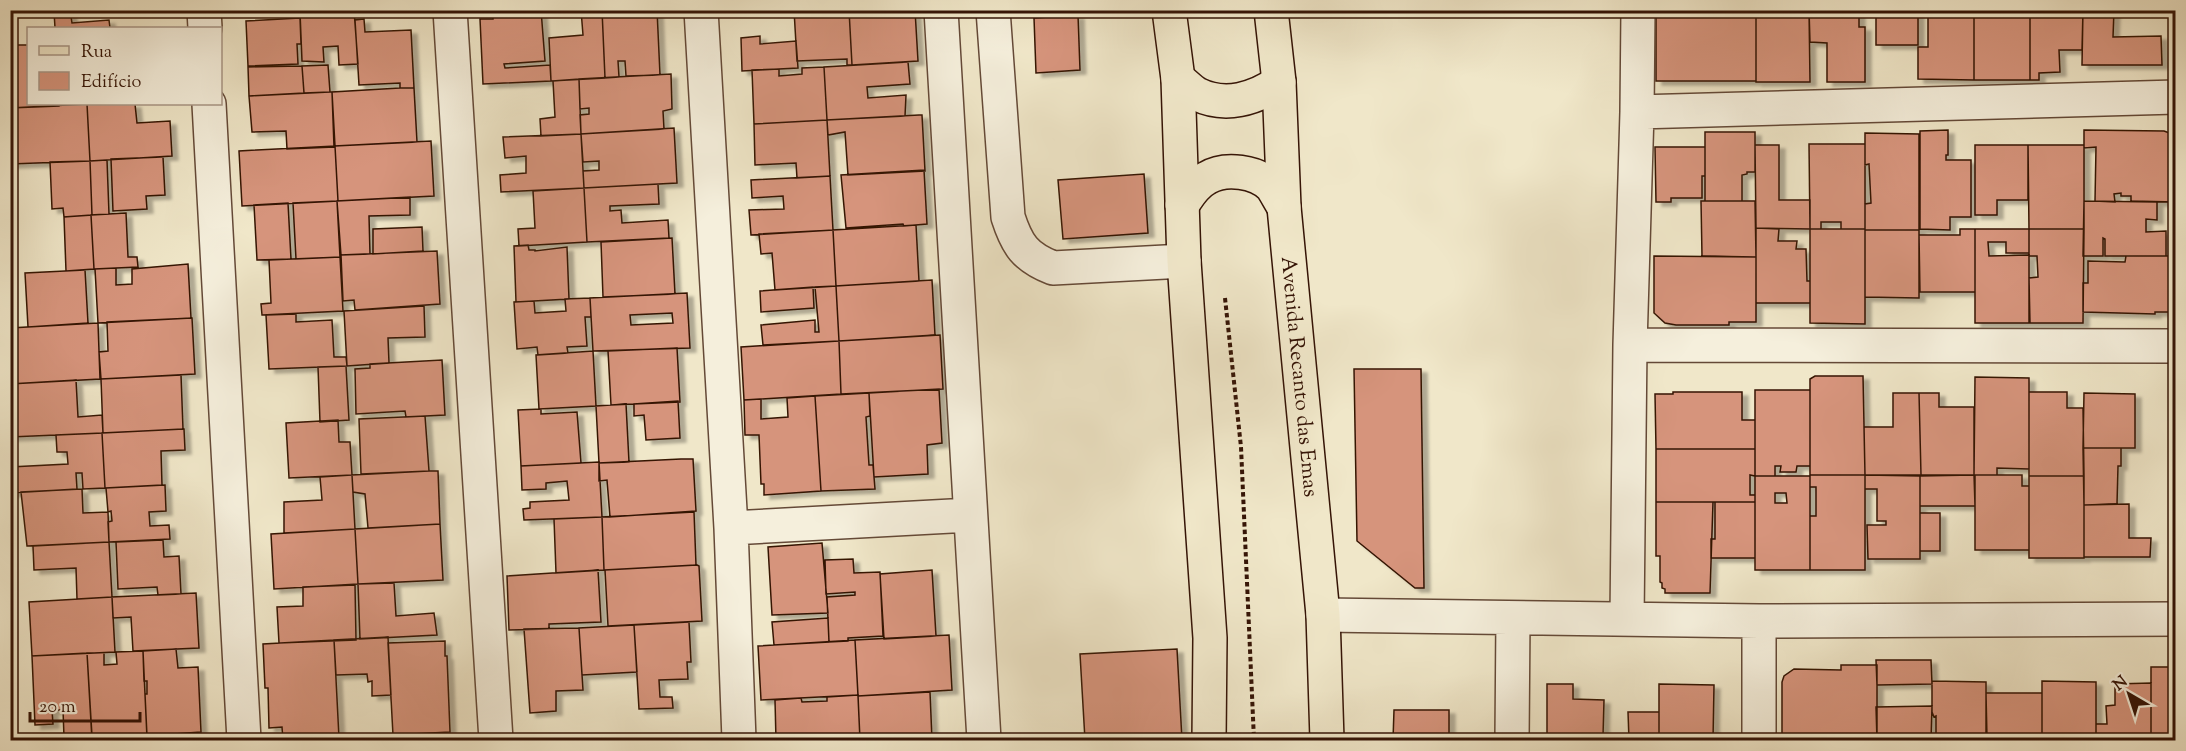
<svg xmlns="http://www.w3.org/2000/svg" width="2186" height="751" viewBox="0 0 2186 751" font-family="'Sorts Mill Goudy',serif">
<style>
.building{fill:#d6947c;stroke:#351406;stroke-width:1.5;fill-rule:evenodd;filter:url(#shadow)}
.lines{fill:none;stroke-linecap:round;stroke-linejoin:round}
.minor-casing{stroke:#644937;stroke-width:36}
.major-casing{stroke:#351406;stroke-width:36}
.path{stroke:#351406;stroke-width:4;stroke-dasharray:4.5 3;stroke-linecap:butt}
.minor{stroke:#f5efdc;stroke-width:33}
.major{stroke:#f0e7c9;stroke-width:33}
.labels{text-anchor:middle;stroke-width:4.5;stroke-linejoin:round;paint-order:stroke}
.street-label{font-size:21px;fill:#351406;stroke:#f5efdc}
</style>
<defs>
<filter id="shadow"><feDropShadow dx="6" dy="4" stdDeviation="1.5" flood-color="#0004"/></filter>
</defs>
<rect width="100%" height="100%" fill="#f0e7c9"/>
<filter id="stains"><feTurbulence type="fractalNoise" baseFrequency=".00333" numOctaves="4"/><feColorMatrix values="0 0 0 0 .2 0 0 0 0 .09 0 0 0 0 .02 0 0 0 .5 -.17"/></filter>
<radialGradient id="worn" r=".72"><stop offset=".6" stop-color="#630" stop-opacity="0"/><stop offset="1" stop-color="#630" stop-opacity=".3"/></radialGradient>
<!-- building -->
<path class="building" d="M70 10 72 23 109 20 110 28H55L54 11Z
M354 10 358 64 339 65 338 46 323 47 324 62 302 61 300 12Z
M509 10H541L545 61 504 64 505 68 550 65 551 81 483 84 480 19H493V14L509 13Z
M581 10H602L605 78 551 81 549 38 583 35Z
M602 10H657L660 75 626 76 625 61H618L619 77 605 78Z
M794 10H849L852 65H847V59L797 61Z
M849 10H915L918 61 852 65Z
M1656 10H1756V81H1656Z
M1756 10H1809L1810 82H1756Z
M1809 10H1859V27H1865V82H1827V43L1810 42Z
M1876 10H1918V45H1876Z
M1928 10H1974V80L1918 79V47H1928Z
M1974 10H2030V80H1974Z
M2030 10H2083L2082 50H2059L2060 72 2039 73V80H2030Z
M2083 10H2114L2113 37 2161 36 2162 65H2082Z
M1078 15 1080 70 1036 73 1034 18Z
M300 18 301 44H297L298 64 248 66 246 21Z
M364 19 365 32 411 30 414 88H400V83L359 85 355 20Z
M760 36V44L796 41 798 68 742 71 741 38Z
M10 45H28V104H59V106L10 108Z
M908 62 910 84 867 87 868 98 906 95 905 116 827 120 824 67Z
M328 65 330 92 304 93 302 66Z
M302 66 304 93 249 96 248 67Z
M824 67 827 120 754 124 752 70 779 69V76L802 74V68Z
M671 74 672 109 663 111 664 129 581 134 580 115 589 114V108L580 109 579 79Z
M579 79 581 134 541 136 540 119 555 117 553 81Z
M400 88H414L417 142 335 146 332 92Z
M330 92H332L334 147 287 149 286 131 252 132 249 96Z
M87 104H135L137 123 170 121 172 156 90 161Z
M87 104 90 161 10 164V108Z
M919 115H922L925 171 848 175 845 132 828 135 827 120Z
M827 120 830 176 797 178 796 163 755 165 754 124Z
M674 128 677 183 584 188 583 171 599 170V161L583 162 581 134Z
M1948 130V155H1946V160H1971V217H1950V230L1920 229V131Z
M2084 130 2164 131 2175 135 2176 202 2131 201V196H2121V193L2114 194 2115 202 2095 201 2096 147 2084 148Z
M1705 132H1755V172H1747V174L1742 175V201H1705Z
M1865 133 1919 134V230H1865V204L1871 203 1869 164 1865 165Z
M581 134 584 188 501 192 500 175 526 173V156L505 158 503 137Z
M431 141 434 196 338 201 335 146Z
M1809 144H1865V229H1841V222H1821V229H1810Z
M1755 145H1779V200H1810V229L1756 228Z
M1975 145H2028V200H1997V215H1975Z
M2028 145H2084V229H2029Z
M335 146 338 201 242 206 239 151Z
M1655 147H1705V176H1702V198H1671V202H1656Z
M163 157 165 195 146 196 147 209 113 211 111 159Z
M107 160 109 214 92 215 90 161Z
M90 161 92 215 64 217 63 208 52 209 50 162Z
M924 170 927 224 904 226 903 224 846 228 841 175Z
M1144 174 1148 233 1063 239 1058 180Z
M830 176 833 230 751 235 749 210 784 209 783 196 752 198 751 180Z
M658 184 659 204 610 206V211L621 210 622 223 668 220 669 238 587 242 584 188Z
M584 188 587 242 519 246 518 229 535 228 533 191Z
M410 197V215L369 216 370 254 341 255 337 201Z
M337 201 340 257 296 259 293 203Z
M1701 201H1755L1756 257 1702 256Z
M2084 201 2157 202V220L2146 219V232L2166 231V256H2105V239L2103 238V256H2083Z
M288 203 291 259 257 260 254 205Z
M126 213 128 257H137L138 267 94 269 91 215Z
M91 215 94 269 66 271 64 217Z
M916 225 919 281 836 286 833 230Z
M422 227 423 251 373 254V229Z
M1756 228 1779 229 1778 241H1797L1796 249H1806L1807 281H1810V303H1756Z
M1810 229H1865V324L1810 323Z
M1960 229H1975V292H1920L1919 235H1960Z
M1975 229H2029V253H2006V242H1988L1989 256 2029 255V323H1975Z
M2029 229H2084L2083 323H2030L2029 278 2038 277 2037 256H2029Z
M833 230 836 286 775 290 772 253 761 254 759 234Z
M1865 230H1919V298L1865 297Z
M672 238 675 294 603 297 601 242Z
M528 245 529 250H535V251L567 247 569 299 516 302 514 246Z
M437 251 440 304 355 310 354 300 343 301 341 255Z
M1654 256 1756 257V322H1729V325H1676L1665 323 1654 313Z
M2126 256H2170V312H2155V314L2083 312V283H2088V261L2125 262Z
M340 257 343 311 262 315 261 304 271 303 269 260Z
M188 264 191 318 98 323 95 269 116 268V285L132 284V269Z
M85 270 88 323 28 327 25 273Z
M932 280 935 335 839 341 836 286Z
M836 286 839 341 763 345 761 325 815 320V332H819L815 287Z
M813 287 814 308 761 312 760 291Z
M687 293 690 348 593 351 590 298ZM672 313 673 323 631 325 630 315Z
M590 298 591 317H585L587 346 567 347 568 353 538 355 537 347 517 349 514 302 534 301 535 313 566 311 565 299Z
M424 306 425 337 388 338 389 363 347 366 344 311Z
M296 314V322L332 320 334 357H346L347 366 269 369 266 315Z
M192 318 195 374 101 379 99 352 108 351 107 322Z
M98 323 100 379 10 384V328Z
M940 335 943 389 841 394 839 341Z
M839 341 841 394 744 400 741 347Z
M677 348 680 402 611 405 608 351Z
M593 351 596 406 539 409 536 355Z
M442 360 445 415 406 417 405 411 356 414 355 369 370 368V364Z
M346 366 349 420 320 422 318 367Z
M1354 369H1421L1424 588H1415L1357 541Z
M181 375 183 429 103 433 101 379Z
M1815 376H1863L1865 475H1810V379Z
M1975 377 2029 378V469L1997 468V475H1974Z
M76 380 78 417 102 415 103 433 10 437V384Z
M939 389 942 443 927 445 928 474 874 477 869 393Z
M1755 390H1810V466H1797L1796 472H1780L1781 466H1775V476H1755Z
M1673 392H1742V420H1755V449H1656L1655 394H1673Z
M2029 392H2067V408H2083L2084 476H2029Z
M869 393 870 416 866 417 869 465H873L875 489 821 491 815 396Z
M1893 393H1919L1921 475H1865L1864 427H1893Z
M1919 393H1939V407H1974V475H1921Z
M2084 393 2135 394V448H2083Z
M815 396 821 491 764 495V484H761L759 435H745L744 400 761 399V419L788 417 787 398Z
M678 401 680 438 646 440 644 415 634 416V404Z
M626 404 629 462 599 463 596 406Z
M541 409V414L577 412 581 463 521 466 518 410Z
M425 416 429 471 361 474 359 419Z
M338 420 339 442H350L352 475 289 478 286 423Z
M184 429 185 450 161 451 162 485 105 488 102 433Z
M102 433 105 488 83 489 82 473H76L77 489 10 493V467L68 464 67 452H57L56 435Z
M2083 448H2121V466H2118L2117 504 2084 505Z
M1656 449H1755V476L1750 475V495H1755V502H1656Z
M681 459H693L696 511 610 517 607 480 599 481V463Z
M599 462 602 517 524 520 523 509 530 508V502L569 500 567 481 546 483V489L522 490 521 466Z
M429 471H438L440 524 368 528 365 494 353 492 352 475Z
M352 475 355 529 284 533V502L322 500 320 477Z
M1810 475H1865V570H1810V516H1816V487H1810Z
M1865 475 1920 476V559H1868L1867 525H1886V521H1877V489H1865Z
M1974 475 1975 506H1920V476Z
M1975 475H2022V486H2029V550H1975Z
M1755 476H1810V570H1755ZM1775 493H1786L1787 503H1775Z
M2029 476H2084V558H2029Z
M165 485 166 511 149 512 150 526 169 525 170 539 109 542 108 522 112 521 111 511 108 512 106 488Z
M82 489 83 513 108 512 109 542 27 546 21 492Z
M1656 502H1713L1710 593H1665V589L1662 588V583L1660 582V556H1656Z
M1715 502H1755V558H1711V539H1715Z
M2129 504V538H2151L2150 557H2084V505Z
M694 512 696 565 604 570 602 517Z
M1920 513H1940V551H1920Z
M602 517 604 570 556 573 554 519Z
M440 524 443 580 358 584 355 529Z
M355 529 358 584 274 589 271 534Z
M163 540 164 557 179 556 181 594 158 595 157 587 118 589 116 542Z
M109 542 112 597 77 599 76 568 34 570 33 546Z
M822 543 828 613 772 615 768 547Z
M853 559 854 573 880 572 883 636 848 638V641L829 642 827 597 855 595V592L826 594 825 560Z
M697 565 699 566 702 621 608 626 605 570Z
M598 570 601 622 549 624V629L509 630 507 576Z
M932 570 936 636 884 639 880 574Z
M394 583 396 616 434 613 437 635 360 639 358 584Z
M355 585 356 640 279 643 277 607 303 606V587Z
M196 593 199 648 133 651 131 617 113 618 112 597Z
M112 597 115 652 32 656 29 602Z
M828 618 829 642 774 645 772 622Z
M689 622 691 662H687L688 679 659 680 660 697H672L673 708 639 709 634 625Z
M634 625 637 672 582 675 579 628Z
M579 628 583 690 556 691V711L530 713 524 629Z
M949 635 952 690 858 696 855 640Z
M388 637 391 695 372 696V681L368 682 367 674 336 675 334 640Z
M334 640 339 738 283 740 282 727 269 728 268 688H265L263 644Z
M855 640 858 695 761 700 758 646Z
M445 641V656H447L450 732 393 735 388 643Z
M176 649 178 668 198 667 201 732 147 736 145 694H147V681H144L143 651Z
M1177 649 1182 740H1085L1080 654Z
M143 651 147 738 92 740 87 653H104V665L117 664 116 652Z
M87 653 92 736 64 737 63 710H52L53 724 35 725 32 656Z
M1876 660H1931L1932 684 1877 685Z
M1841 665H1877V738H1782V682L1784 676 1794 669 1841 670Z
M2151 667H2176V740H2151Z
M1932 681 1986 682V740H1936V716L1934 717 1932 712Z
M2042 681 2096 682V740H2042Z
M2151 683V740H2096V724H2107L2106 706 2115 705V684Z
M1547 684H1573V699L1604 700 1603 736 1547 737Z
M1659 684 1714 685 1713 740H1659Z
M930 692 932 740H860L858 696Z
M1986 693H2042V738H1987Z
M858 695 860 740H776L775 700 801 698 802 702 827 701V697Z
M1932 706 1931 740H1877L1876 707Z
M1394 710H1449V740H1393Z
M1628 712H1659V740H1629Z"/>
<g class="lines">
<!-- minor casing -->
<g class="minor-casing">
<path id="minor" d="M204 10 205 28
M450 10 496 740
M701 10 731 528 739 740
M941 10 984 740
M993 10 1008 217C1017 245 1025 257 1053 268L1184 261
M209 104 244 740
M1637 112 2176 97
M1630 345 2176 346
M731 528 970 515
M1323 615 1759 621 2176 619
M1627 619 1630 345 1637 112 1638 10
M1759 621V740
M1512 740 1513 618"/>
</g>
<!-- major casing -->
<g class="major-casing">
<g id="major">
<path d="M1169 10 1178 79 1184 261 1210 638 1209 740"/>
<path id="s1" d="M1271 10 1279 82 1284 207 1323 615 1327 740"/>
<path d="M1178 79C1184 83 1190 90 1197 94 1225 108 1255 99 1279 82"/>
<path d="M1182 205C1189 195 1195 184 1207 178 1225 167 1257 171 1272 187 1276 193 1280 201 1284 207"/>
</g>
</g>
<!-- path -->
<path class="path" d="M1225 298 1241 447 1254 740"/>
<!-- minor -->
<use href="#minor" class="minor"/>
<!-- major -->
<use href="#major" class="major"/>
</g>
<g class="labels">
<!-- street labels -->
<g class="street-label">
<text dy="7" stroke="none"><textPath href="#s1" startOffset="368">Avenida Recanto das Emas</textPath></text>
</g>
</g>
<!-- margin -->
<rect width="2186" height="751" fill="none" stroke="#f0e7c9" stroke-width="36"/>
<rect x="12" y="12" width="2162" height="727" fill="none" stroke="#351406" stroke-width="3"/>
<rect x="18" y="18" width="2150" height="715" fill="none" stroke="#351406" stroke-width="1.5"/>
<!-- legend -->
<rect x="27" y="27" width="195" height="78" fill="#f5efdc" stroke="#a89786" stroke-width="1.5"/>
<rect x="39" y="46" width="30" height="9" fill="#f0e7c9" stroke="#a89786" stroke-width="1.5"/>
<text x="81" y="57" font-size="18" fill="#351406">Rua</text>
<rect x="39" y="72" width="30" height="18" fill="#d6947c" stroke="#a89786" stroke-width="1.5"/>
<text x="81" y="87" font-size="18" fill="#351406">Edifício</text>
<!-- north arrow -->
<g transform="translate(2129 694) rotate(321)" stroke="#f5efdc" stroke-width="4.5" paint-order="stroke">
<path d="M0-4.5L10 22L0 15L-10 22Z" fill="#351406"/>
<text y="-9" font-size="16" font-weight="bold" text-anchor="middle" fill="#351406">N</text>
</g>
<!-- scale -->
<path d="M30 712v9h110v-9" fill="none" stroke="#351406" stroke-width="3"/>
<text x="39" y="712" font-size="18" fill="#351406" stroke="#f5efdc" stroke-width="4.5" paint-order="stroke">20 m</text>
<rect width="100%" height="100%" filter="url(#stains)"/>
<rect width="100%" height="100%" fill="url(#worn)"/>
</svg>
